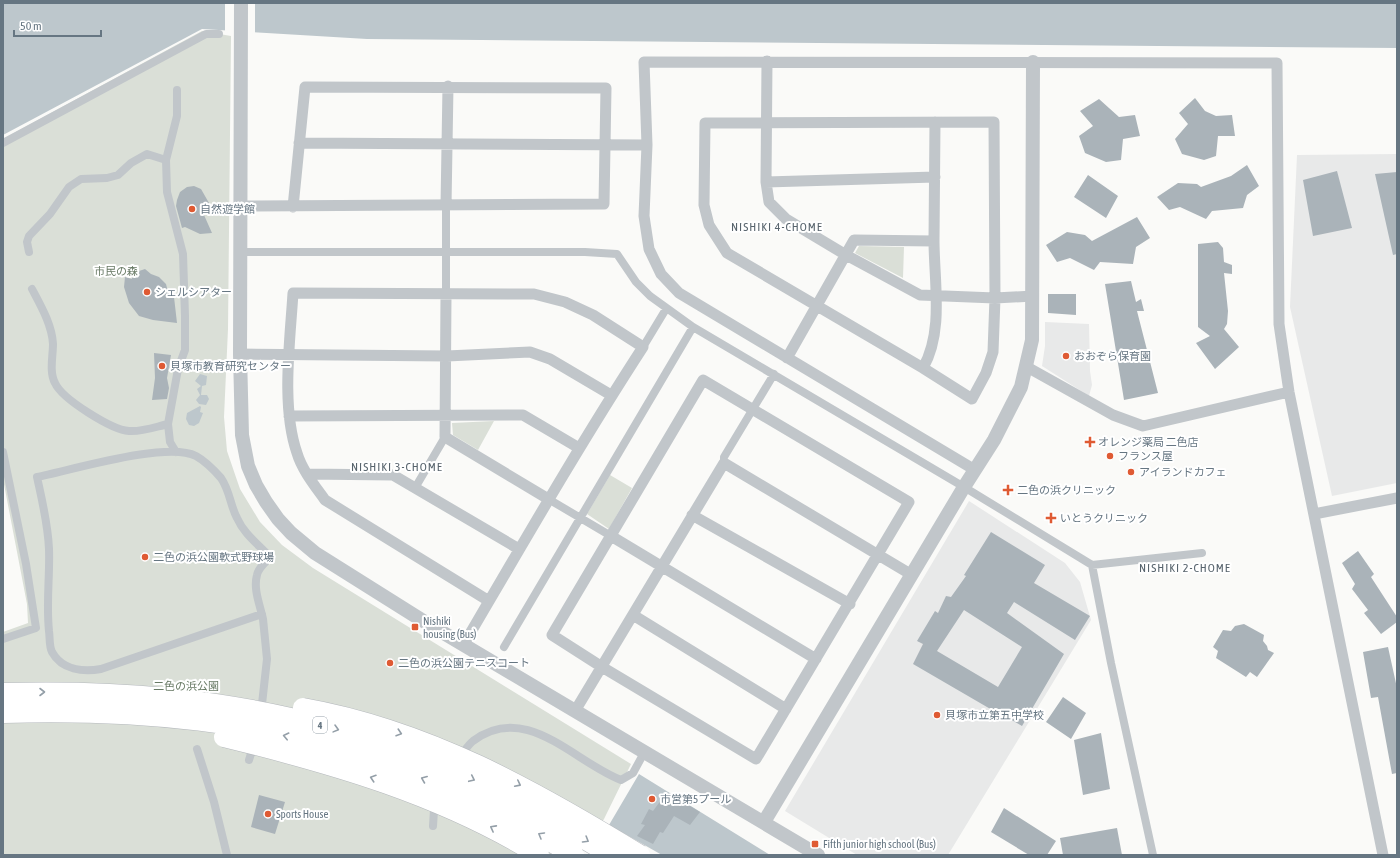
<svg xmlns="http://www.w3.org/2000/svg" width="1400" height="858" viewBox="0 0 1400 858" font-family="'Asap Condensed','Noto Sans JP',sans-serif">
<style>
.built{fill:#e8e9e9}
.green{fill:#dadfd7}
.water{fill:#bdc7cc}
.pier{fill:#fafaf8}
.building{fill:#aab3b9;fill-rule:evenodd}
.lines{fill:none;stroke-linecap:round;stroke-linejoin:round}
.pedestrian{stroke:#c1c6ca;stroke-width:8}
.minor{stroke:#c1c6ca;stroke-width:11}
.tertiary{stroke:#c1c6ca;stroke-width:14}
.motorway-bridge-casing{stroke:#b5b9bd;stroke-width:21;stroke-linecap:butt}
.motorway-bridge{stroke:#fff;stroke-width:20}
.oneway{stroke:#949fa8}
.poi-dot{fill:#df5a33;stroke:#fff;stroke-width:1.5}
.labels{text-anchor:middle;stroke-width:4;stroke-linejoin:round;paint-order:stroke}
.shield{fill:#fff;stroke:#949fa8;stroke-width:1}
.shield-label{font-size:10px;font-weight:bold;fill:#667682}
.poi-label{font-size:11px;fill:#667682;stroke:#fff;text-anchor:start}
.park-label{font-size:11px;fill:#687a65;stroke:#fff}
.neighbourhood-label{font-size:12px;letter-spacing:1px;fill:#58646d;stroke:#fff}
</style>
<rect width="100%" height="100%" fill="#fafaf8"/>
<!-- built -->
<path class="built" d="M1397 154V483L1332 496 1290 307 1297 155Z
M1045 322 1089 324 1090 371 1092 385 1089 396 1042 366 1045 346Z
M969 501 1065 563 1080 582 1091 620 948 855H857L785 811Z"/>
<!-- green -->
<path class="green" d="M202 31 231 36 228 329 224 417 227 451 240 489 260 522 282 545 313 568 631 764 604 819 580 855H3V632L28 623 27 604 3 479V139Z
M859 246 904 247 903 278 855 253Z
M494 421 478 450 453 435 452 423Z
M610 475 632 488 609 529 587 514Z"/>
<!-- water -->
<path class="water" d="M3 3H1397V48L367 39 202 29 3 135Z
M200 374 207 376 206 385 202 386 201 395H207L209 399 206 405 199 404 196 400 200 395 197 389 201 386 195 381Z
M200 406 201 407 200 412 203 413 199 423 194 426 189 425 186 419 187 413Z
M639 774 770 855H662L609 825Z"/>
<!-- pier -->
<path class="pier" d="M225 3H255V34L225 32Z"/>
<!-- building -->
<path class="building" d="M1195 98 1205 111 1216 116 1232 115 1235 136H1218L1216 156 1204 160 1182 154 1175 139 1188 124 1179 113Z
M1099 99 1119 117 1135 115 1140 136 1123 139 1121 160 1106 162 1085 153 1079 136 1093 126 1080 111Z
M1247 165 1259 186 1247 195 1243 208 1212 211 1206 219 1180 207 1169 210 1157 197 1178 183 1197 184 1201 187 1231 176Z
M1337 171 1352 228 1313 236 1303 180Z
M1397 172V254L1393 255 1375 174Z
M1088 175 1118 196 1106 218 1074 197Z
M194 186 201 189 209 203 208 208 204 215 212 233 200 234 185 227 182 228 176 206 177 200 180 192 187 187Z
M1137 217 1150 238 1136 247 1133 264 1100 262 1094 270 1070 258 1057 262 1046 245 1067 232 1085 235 1092 241Z
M1218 242 1223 248 1224 262 1232 265V274L1224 273 1228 311 1227 324 1224 329 1239 347 1215 369 1196 343 1210 336 1198 327V244Z
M145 269 151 274 159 277 166 284 167 288 174 297 177 323 153 320 139 316 129 303 124 287 125 277 132 279 131 271 136 272Z
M1131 281 1136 302 1141 299 1144 311H1137L1158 393 1124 400 1105 284Z
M1048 294H1076V315L1048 313Z
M154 353 171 355 167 378 169 388 167 399 152 400 155 378Z
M991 532 1045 565 1034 583 1090 616 1075 640 1014 602 1007 613 1064 654 1022 726 1000 713 999 714 913 664 923 644 917 641 935 611 938 613 946 596 951 597 966 576 964 575ZM964 610 1022 647 998 687 937 651Z
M1358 551 1374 574 1371 577 1397 617V622L1381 634 1364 613 1368 610 1352 589 1355 584 1342 563Z
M1244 624 1264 635 1263 641 1267 646 1268 650 1274 653 1257 677 1250 672 1246 677 1216 658 1218 651 1213 647 1223 630 1231 631 1235 626Z
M1388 647 1397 688V773L1392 774 1378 697 1371 698 1363 652Z
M1063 697 1086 713 1071 739 1046 722Z
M1101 733 1110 789 1083 795 1074 740Z
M667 792 700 812 690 825 674 816 663 833 660 832 653 844 637 836 645 825 641 824 649 809 653 811Z
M259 795 285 802 275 834 251 827Z
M1004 808 1056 841 1047 855H1029L991 832Z
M1117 828 1122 855H1063L1060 838Z"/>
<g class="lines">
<!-- pedestrian -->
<path class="pedestrian" d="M3 143 206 34H219
M446 206V295
M29 252 27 242 29 236 50 214 69 187 81 179 107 178 118 175 131 163 147 154 166 160
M240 252H585L617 254 636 282 650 296 693 327 964 487 1092 565 1202 553
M32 289C41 306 52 325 53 344 53 356 49 372 55 383 62 399 112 430 129 431 142 432 155 427 168 424
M643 347 666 309
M3 452 26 564 36 628 3 639
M176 452 170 442 168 424 178 369 185 350V316L183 254 167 192 166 160 177 116V90
M724 463V457L774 374
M415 488 445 437
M550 500 611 536
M1092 565 1111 663 1153 855
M504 647 693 327
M261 713 267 659 263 619C260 605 253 589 257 575 258 568 266 562 270 557 258 544 244 534 237 518 230 505 230 491 221 478 214 470 205 461 196 456 167 441 72 470 37 477 42 500 48 524 49 549 50 576 46 603 49 631 50 638 49 646 52 652 62 670 83 672 101 669L262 614
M197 749 214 802 227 855
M459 757C464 752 468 745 473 741 526 701 574 762 621 780L633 773 645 751
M249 760 254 744
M433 826 434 810 437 804"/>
<!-- minor -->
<path class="minor" d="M767 61 766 182 769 202 786 219 846 255 920 295 995 298 1033 296
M299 143 647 145
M766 182 935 177
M240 206 604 204 606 88 305 87 293 207
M446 206 448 86
M446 295 445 437 550 500
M240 354 447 356 530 352 550 359 611 395
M787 358 854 240 934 241
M1027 367 1113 415 1143 426 1289 392
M923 368 972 399 986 373 993 352 995 298 994 122 705 123 704 205 709 225 727 253 923 368C944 331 934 282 934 240 934 201 935 161 935 122
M703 380 909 502 756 759 602 667 552 635Z
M289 416 523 415 579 448
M975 470 679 293 661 274 649 249 644 216 647 145 644 62 1277 63 1279 324 1289 392 1383 855
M307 474 393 475 519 549
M1314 514 1397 498
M692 515 850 604
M611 536 816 659
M633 615 786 709
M464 644C522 545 580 444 643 347L593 315 565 302 534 294 293 293C290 342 281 407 297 453 302 470 315 486 325 500L489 601
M575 711 724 463 912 575"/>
<!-- tertiary -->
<path class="tertiary" d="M241 3 240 354 242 435 248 466 256 485 266 502 278 519 291 533 315 553 420 619 818 855
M764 822 964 487 994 440 1021 387 1032 340 1033 62"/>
<!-- motorway-bridge casing -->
<g class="motorway-bridge-casing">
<path id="motorway-bridge" d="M3 693C117 690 221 698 331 728 354 734 377 740 399 748 474 776 543 813 611 855
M303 708C427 730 534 790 640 855
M3 713C134 709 266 720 390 765 454 789 515 820 574 855
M224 737C334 764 442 795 539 855"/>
</g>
<!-- motorway-bridge -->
<use href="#motorway-bridge" class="motorway-bridge"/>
</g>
<!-- one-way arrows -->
<defs><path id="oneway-chevron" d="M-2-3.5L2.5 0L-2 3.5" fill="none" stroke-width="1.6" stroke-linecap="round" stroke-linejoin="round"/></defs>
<g class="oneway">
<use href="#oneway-chevron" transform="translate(42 692)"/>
<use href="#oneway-chevron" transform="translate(336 729) rotate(15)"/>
<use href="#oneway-chevron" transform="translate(399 733) rotate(18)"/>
<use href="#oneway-chevron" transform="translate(286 736) rotate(-167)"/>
<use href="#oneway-chevron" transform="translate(373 778) rotate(-162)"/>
<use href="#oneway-chevron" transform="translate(424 779) rotate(-158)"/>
<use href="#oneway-chevron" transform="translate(472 779) rotate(25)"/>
<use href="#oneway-chevron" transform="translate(518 784) rotate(27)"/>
<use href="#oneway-chevron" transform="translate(493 828) rotate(-152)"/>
<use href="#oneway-chevron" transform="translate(541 835) rotate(-150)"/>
<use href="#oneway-chevron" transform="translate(586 840) rotate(31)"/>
</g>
<!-- markers -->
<g class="poi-dot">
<circle cx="192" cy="209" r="4"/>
<circle cx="147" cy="292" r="4"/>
<circle cx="1066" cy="356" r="4"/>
<circle cx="162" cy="366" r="4"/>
<path d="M1088 436h4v4h4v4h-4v4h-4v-4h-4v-4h4z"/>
<circle cx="1110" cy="456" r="4"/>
<circle cx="1131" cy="472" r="4"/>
<path d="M1006 484h4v4h4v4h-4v4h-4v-4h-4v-4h4z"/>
<path d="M1049 512h4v4h4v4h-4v4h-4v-4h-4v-4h4z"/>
<circle cx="145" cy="557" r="4"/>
<rect x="411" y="623" width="8" height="8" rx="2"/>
<circle cx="390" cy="663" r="4"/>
<circle cx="937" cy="715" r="4"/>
<circle cx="652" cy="799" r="4"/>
<circle cx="268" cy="814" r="4"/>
<rect x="811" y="840" width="8" height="8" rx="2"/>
</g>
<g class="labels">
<!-- shield labels -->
<rect class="shield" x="313" y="717" width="14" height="16" rx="3"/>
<g class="shield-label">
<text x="320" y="729">4</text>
</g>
<!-- poi labels -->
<g class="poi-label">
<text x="200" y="213">自然遊学館</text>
<text x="155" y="296">シェルシアター</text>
<text x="1074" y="360">おおぞら保育園</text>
<text x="170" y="370">貝塚市教育研究センター</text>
<text x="1098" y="446">オレンジ薬局 二色店</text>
<text x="1118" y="460">フランス屋</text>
<text x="1139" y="476">アイランドカフェ</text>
<text x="1017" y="494">二色の浜クリニック</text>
<text x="1060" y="522">いとうクリニック</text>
<text x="153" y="561">二色の浜公園軟式野球場</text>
<text x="423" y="625">Nishiki<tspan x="423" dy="13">housing (Bus)</tspan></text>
<text x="398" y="667">二色の浜公園テニスコート</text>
<text x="945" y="719">貝塚市立第五中学校</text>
<text x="660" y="803">市営第5プール</text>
<text x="276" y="818">Sports House</text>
<text x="823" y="848">Fifth junior high school (Bus)</text>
</g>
<!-- park labels -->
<g class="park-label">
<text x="116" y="275">市民の森</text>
<text x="186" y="690">二色の浜公園</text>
</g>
<!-- neighbourhood labels -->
<g class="neighbourhood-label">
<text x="777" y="231">NISHIKI 4-CHOME</text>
<text x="397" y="471">NISHIKI 3-CHOME</text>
<text x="1185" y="572">NISHIKI 2-CHOME</text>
</g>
</g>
<!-- border -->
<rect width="1400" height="858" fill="none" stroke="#667682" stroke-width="8"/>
<!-- scale -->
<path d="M14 30v6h87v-6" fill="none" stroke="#667682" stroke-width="2"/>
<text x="20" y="30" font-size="12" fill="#667682" stroke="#ffffff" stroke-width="3" paint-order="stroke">50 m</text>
</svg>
